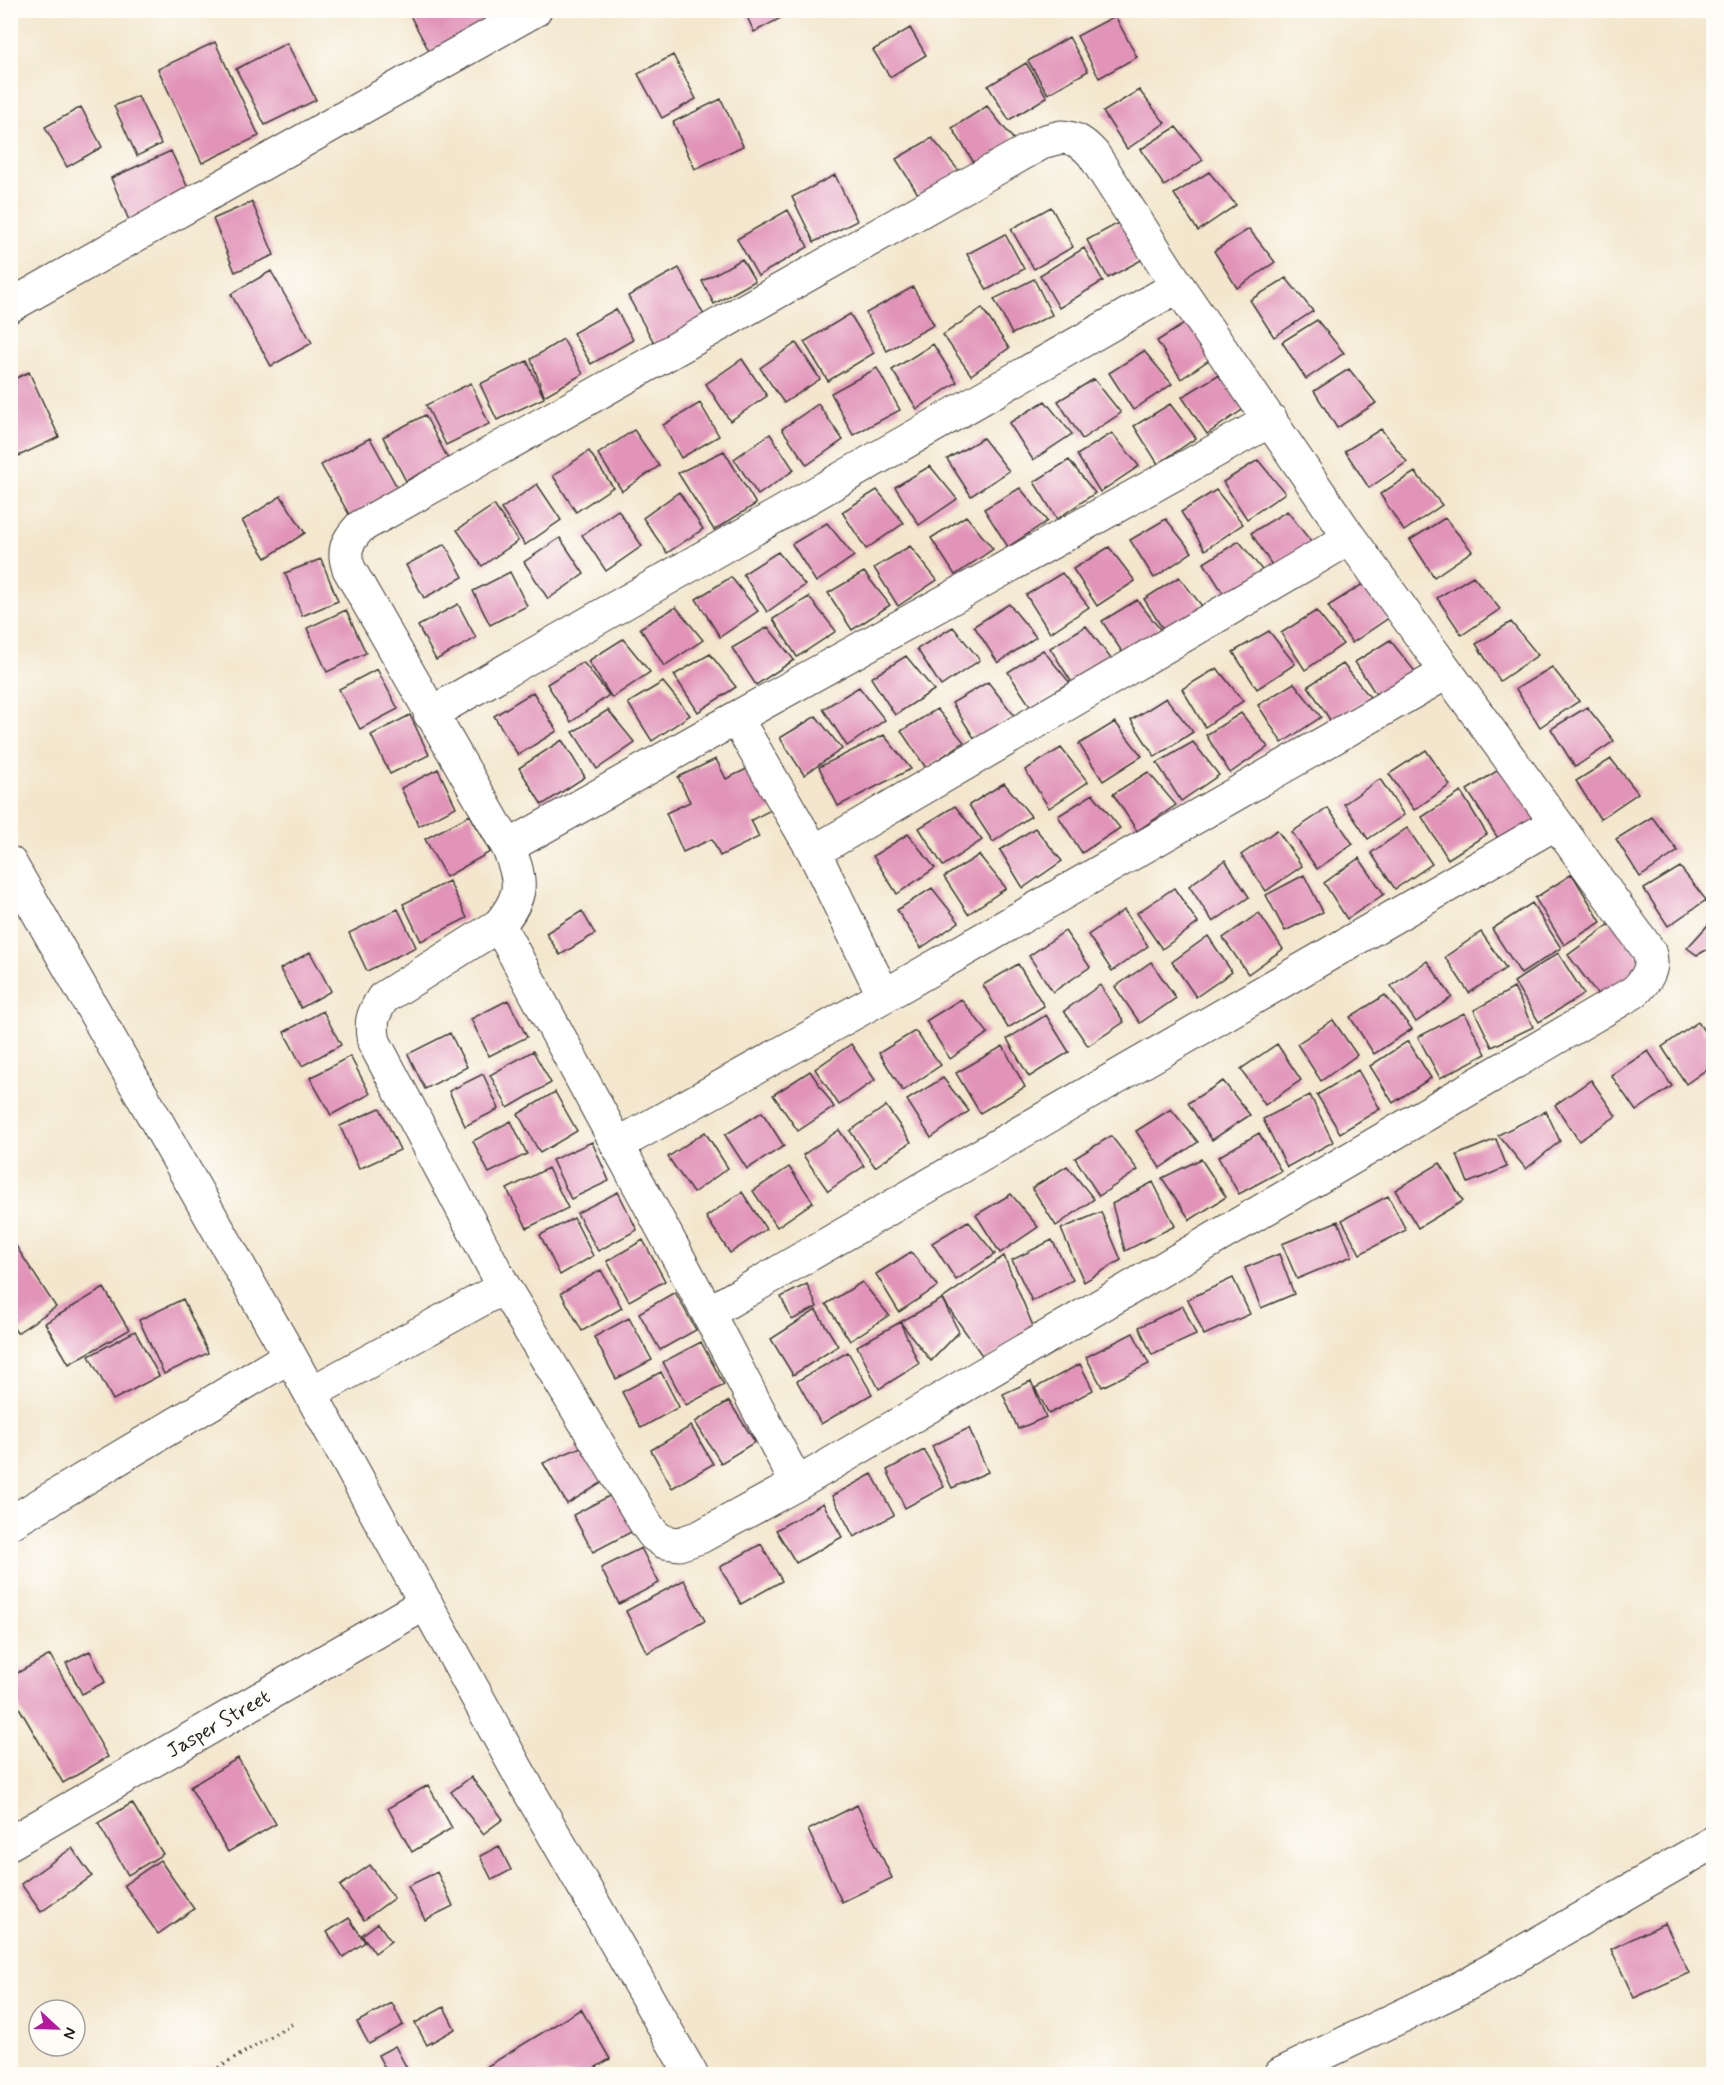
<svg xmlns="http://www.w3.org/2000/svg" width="1724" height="2085" viewBox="0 0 1724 2085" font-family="Mynerve,sans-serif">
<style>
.building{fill:#e193b8}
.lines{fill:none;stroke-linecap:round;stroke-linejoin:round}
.minor-casing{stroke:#3c3a36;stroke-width:35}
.path{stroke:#3c3a36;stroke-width:4;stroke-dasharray:1.5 4.5;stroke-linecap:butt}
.minor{stroke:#fff;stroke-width:33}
.labels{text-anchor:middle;stroke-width:5;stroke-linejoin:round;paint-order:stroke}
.street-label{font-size:20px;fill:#1c1c1c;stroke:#fdfcf7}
</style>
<rect width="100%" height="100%" fill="#fdfcf7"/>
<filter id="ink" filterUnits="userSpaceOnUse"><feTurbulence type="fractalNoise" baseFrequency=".0167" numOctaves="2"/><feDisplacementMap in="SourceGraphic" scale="12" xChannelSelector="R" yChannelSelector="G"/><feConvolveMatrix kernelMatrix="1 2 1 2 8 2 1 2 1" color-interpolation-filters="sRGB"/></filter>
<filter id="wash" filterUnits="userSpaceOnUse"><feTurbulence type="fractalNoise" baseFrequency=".008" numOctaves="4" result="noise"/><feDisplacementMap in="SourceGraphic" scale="24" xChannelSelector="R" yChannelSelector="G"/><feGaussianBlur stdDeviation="1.35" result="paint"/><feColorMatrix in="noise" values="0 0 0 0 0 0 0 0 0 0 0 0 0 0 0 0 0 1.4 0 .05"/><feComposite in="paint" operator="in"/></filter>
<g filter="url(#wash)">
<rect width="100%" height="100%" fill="#f3e6cc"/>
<g id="blocks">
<!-- building -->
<path class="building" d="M407 10H513L434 60Z
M744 10H796L754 32Z
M1115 16 1137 57 1099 78 1077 36Z
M910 28 926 55 890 77 873 50Z
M1069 37 1088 71 1048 94 1028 61Z
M215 42 259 136 202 163 158 69Z
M287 43 316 100 265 125 236 69Z
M673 55 696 99 662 118 638 74Z
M1026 63 1047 97 1009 120 988 86Z
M1139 90 1165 123 1127 149 1103 112Z
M138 96 161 144 137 156 114 106Z
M721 99 743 146 695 169 673 122Z
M987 106 1014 140 976 166 952 128Z
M81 107 102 147 67 167 45 127Z
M1176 127 1203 160 1164 186 1141 149Z
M932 138 959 171 920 197 896 159Z
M171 151 192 197 131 225 111 178Z
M1209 172 1236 205 1198 231 1174 194Z
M835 175 857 221 814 242 792 197Z
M252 202 274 255 235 272 213 219Z
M1051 207 1073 247 1034 269 1011 229Z
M788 210 808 247 758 276 737 239Z
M1126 219 1147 257 1108 278 1087 240Z
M1249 229 1275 262 1237 288 1214 251Z
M1005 234 1024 269 987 290 967 254Z
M1084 248 1103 281 1059 308 1040 275Z
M742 259 755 281 714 304 702 281Z
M679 268 707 321 657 348 628 296Z
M271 271 312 343 271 366 231 294Z
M1286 278 1313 311 1274 337 1250 300Z
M1034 279 1052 315 1012 334 994 299Z
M913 287 934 325 887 351 866 313Z
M982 308 1009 348 971 375 943 335Z
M616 309 633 340 591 364 573 333Z
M850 314 874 353 828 381 804 342Z
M1192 319 1219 353 1181 379 1157 341Z
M1317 320 1344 353 1306 379 1282 342Z
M563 339 583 374 544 396 531 359Z
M796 343 820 379 784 403 760 368Z
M933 344 957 382 917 409 892 370Z
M1144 351 1172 384 1133 410 1109 373Z
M742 359 767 396 730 421 706 384Z
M527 361 544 398 497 420 480 384Z
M877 368 900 410 853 435 831 393Z
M1349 369 1376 403 1337 428 1314 391Z
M29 372 59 437 10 460V381Z
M1218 375 1245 408 1207 434 1182 397Z
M1094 379 1121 413 1082 439 1058 401Z
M471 383 489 424 446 445 426 405Z
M1045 401 1072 434 1033 460 1009 423Z
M700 403 719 436 681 458 663 425Z
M818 404 843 440 807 465 782 429Z
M1170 404 1196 438 1158 464 1134 426Z
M425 415 448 459 406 481 383 437Z
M1381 429 1407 462 1369 488 1345 451Z
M634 430 659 466 622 491 598 454Z
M1112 433 1139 466 1100 492 1077 455Z
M770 434 794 470 758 495 734 459Z
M370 438 398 489 350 516 321 465Z
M983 438 1009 471 971 496 947 459Z
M589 451 613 487 576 512 553 476Z
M724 451 756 504 714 530 678 473Z
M1069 460 1095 493 1057 519 1034 482Z
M1258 460 1285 493 1247 519 1223 482Z
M930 466 957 499 919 525 895 487Z
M1415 472 1442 505 1404 531 1380 494Z
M537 484 561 520 525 545 501 509Z
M1020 488 1047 521 1008 547 984 509Z
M877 490 904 523 866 549 842 512Z
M1216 490 1243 524 1205 550 1181 512Z
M679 492 703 529 667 553 643 518Z
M281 496 305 533 266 558 242 521Z
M494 505 518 541 482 566 457 530Z
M618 510 642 546 606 571 582 535Z
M1287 511 1313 544 1275 570 1251 533Z
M966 516 993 549 955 575 931 538Z
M1445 518 1472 551 1434 577 1410 540Z
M1166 519 1192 552 1154 578 1130 540Z
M827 523 854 556 816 582 792 544Z
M560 538 584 574 548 599 524 562Z
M1239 541 1266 575 1228 601 1204 563Z
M445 544 463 577 424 598 406 565Z
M910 546 937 580 898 606 874 568Z
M1109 547 1135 581 1097 606 1073 569Z
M778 552 805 585 767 612 743 574Z
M321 559 338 601 302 616 285 573Z
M510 572 527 606 490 625 473 591Z
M864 572 890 605 852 630 828 593Z
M1062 573 1089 607 1050 633 1026 595Z
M1473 576 1500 609 1462 635 1437 598Z
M731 577 758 611 720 637 696 599Z
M1179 577 1206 611 1167 636 1144 599Z
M1363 584 1390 617 1352 643 1328 606Z
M809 597 836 631 797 657 773 619Z
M1137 600 1163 633 1126 658 1102 621Z
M458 604 476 638 436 660 418 626Z
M1009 604 1036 637 998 663 974 626Z
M676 607 703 640 664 666 640 628Z
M346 610 366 653 327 672 307 628Z
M1316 611 1343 644 1305 670 1281 633Z
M1511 622 1538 655 1500 681 1476 644Z
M1086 626 1112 660 1074 686 1050 648Z
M768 627 794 660 756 685 732 648Z
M953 627 980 660 941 686 917 649Z
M1269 631 1295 664 1257 689 1233 652Z
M623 639 650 672 612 698 588 661Z
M1390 640 1417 674 1379 699 1355 662Z
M1043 650 1070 683 1032 709 1008 672Z
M710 654 736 687 698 712 674 675Z
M906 656 934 690 895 715 871 678Z
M583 662 609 695 571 722 547 684Z
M1343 664 1370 697 1332 723 1308 686Z
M1552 667 1579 701 1540 727 1516 689Z
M1217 668 1243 701 1205 727 1182 689Z
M377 669 398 709 360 729 339 689Z
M663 682 690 715 652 741 628 703Z
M988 682 1014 715 976 741 952 703Z
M1294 683 1321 717 1282 743 1258 705Z
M859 687 885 720 847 746 823 709Z
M533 692 557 731 518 755 494 716Z
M1166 698 1193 732 1155 757 1131 720Z
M1587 707 1614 741 1575 767 1551 729Z
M937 709 964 742 926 768 901 731Z
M608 710 635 743 597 769 573 732Z
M1241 713 1268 747 1230 773 1206 735Z
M410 715 429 755 390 774 371 735Z
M816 716 842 749 804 775 780 738Z
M1115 722 1142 756 1103 781 1079 744Z
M884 735 911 769 838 806 819 767Z
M562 740 585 777 542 805 519 768Z
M1193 742 1219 775 1181 801 1157 763Z
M1061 748 1088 782 1049 808 1025 770Z
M1426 750 1450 785 1414 810 1389 774Z
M716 759 726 779 755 765 775 808 751 820 759 837 720 856 712 839 683 852 666 813 690 802 678 777Z
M1611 759 1638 793 1600 819 1576 781Z
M1503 767 1537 820 1501 843 1467 790Z
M438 769 456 807 419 826 401 788Z
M1148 772 1176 805 1137 831 1113 794Z
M1380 779 1404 815 1368 839 1344 804Z
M1004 783 1031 816 993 842 969 805Z
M1461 792 1487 834 1448 859 1422 817Z
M1093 794 1120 828 1082 853 1058 816Z
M955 806 982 840 943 866 919 828Z
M1328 808 1353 844 1317 869 1292 832Z
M470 815 490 852 446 877 425 839Z
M1652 817 1678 851 1640 877 1616 839Z
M1035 828 1062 861 1023 888 1000 850Z
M1407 828 1432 864 1395 889 1371 853Z
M1277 830 1302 866 1266 891 1241 855Z
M908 834 935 868 897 894 873 856Z
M979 855 1006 888 968 914 944 877Z
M1359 858 1384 894 1347 919 1324 883Z
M1225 860 1249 897 1213 922 1189 886Z
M1680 867 1706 900 1668 926 1644 889Z
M1572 874 1601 922 1564 945 1535 898Z
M1304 875 1323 912 1285 931 1266 895Z
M449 881 467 918 421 941 403 904Z
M932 888 959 922 921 948 897 910Z
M1174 888 1198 923 1162 949 1137 913Z
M1532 903 1561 948 1521 974 1492 929Z
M398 909 416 947 367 971 349 933Z
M1124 910 1148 946 1112 971 1088 935Z
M582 911 595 934 560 955 546 933Z
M1259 913 1283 949 1248 974 1223 938Z
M1614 921 1646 966 1601 999 1568 955Z
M1708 925 1714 932V946L1697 955 1687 948Z
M1065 931 1090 967 1053 992 1029 956Z
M1481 932 1506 968 1469 993 1445 957Z
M1208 936 1232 972 1196 997 1172 962Z
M310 952 331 991 301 1008 280 969Z
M1558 953 1584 994 1539 1022 1514 982Z
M1427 961 1452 997 1416 1022 1391 986Z
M1151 962 1176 998 1140 1023 1115 987Z
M1018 964 1044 1006 1008 1028 983 985Z
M1100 985 1124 1022 1088 1046 1064 1011Z
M1514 988 1533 1027 1492 1047 1474 1010Z
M1385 995 1412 1029 1374 1054 1350 1017Z
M961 999 988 1033 950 1059 926 1021Z
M508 1000 527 1037 489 1056 471 1019Z
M323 1011 341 1045 302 1066 284 1032Z
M1464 1013 1486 1054 1440 1078 1418 1037Z
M1046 1015 1069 1052 1029 1077 1007 1039Z
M1333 1020 1357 1055 1321 1081 1297 1044Z
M1698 1022 1714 1046V1064L1686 1084 1662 1047Z
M915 1031 941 1065 903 1091 879 1053Z
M450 1033 467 1067 425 1089 408 1054Z
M1408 1041 1431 1078 1393 1103 1370 1066Z
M851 1044 875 1080 839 1105 815 1069Z
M1277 1044 1301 1080 1265 1105 1241 1069Z
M1003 1046 1025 1087 980 1113 956 1073Z
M533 1051 551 1083 508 1108 490 1075Z
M1648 1051 1672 1086 1636 1111 1611 1075Z
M350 1056 370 1094 331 1115 310 1078Z
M1358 1070 1380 1109 1340 1133 1317 1095Z
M810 1071 834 1107 798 1131 773 1095Z
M483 1074 499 1109 465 1126 449 1091Z
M943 1078 969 1111 931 1138 907 1100Z
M1591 1080 1616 1116 1579 1141 1555 1105Z
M1223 1081 1250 1115 1212 1140 1188 1103Z
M555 1092 577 1131 540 1153 518 1114Z
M1310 1095 1333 1142 1287 1167 1263 1119Z
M886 1106 911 1142 875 1167 850 1131Z
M380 1108 400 1150 359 1169 340 1126Z
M1171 1109 1198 1142 1160 1168 1136 1131Z
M1546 1111 1560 1141 1526 1169 1498 1135Z
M762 1112 784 1146 747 1169 725 1135Z
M511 1121 527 1154 489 1173 473 1141Z
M839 1130 864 1166 828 1191 803 1155Z
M705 1132 728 1168 693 1193 668 1157Z
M1259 1133 1281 1171 1239 1194 1218 1157Z
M1111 1136 1138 1170 1099 1196 1075 1158Z
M1496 1139 1507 1167 1468 1183 1457 1155Z
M592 1142 609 1181 571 1199 552 1160Z
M1201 1159 1226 1197 1190 1220 1162 1178Z
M1440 1163 1463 1201 1418 1228 1395 1190Z
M1067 1166 1094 1199 1056 1226 1032 1188Z
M789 1167 813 1202 777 1227 753 1191Z
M548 1168 568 1208 527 1228 507 1189Z
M1153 1182 1175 1226 1125 1251 1112 1204Z
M618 1192 637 1230 598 1251 577 1213Z
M742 1192 766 1229 730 1253 706 1217Z
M1011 1194 1038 1227 1000 1253 976 1215Z
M1388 1196 1406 1230 1360 1254 1342 1220Z
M1101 1212 1121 1260 1084 1282 1061 1229Z
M574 1218 593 1256 560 1275 540 1235Z
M968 1221 995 1254 956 1280 932 1243Z
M1338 1221 1352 1256 1297 1279 1282 1244Z
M10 1237 56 1307 17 1333 10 1322Z
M643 1240 665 1281 629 1301 607 1261Z
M1052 1240 1073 1280 1032 1301 1012 1260Z
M911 1252 938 1286 899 1312 876 1274Z
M1279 1254 1294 1294 1261 1308 1245 1268Z
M1004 1256 1033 1326 986 1361 942 1299 959 1332 931 1361 900 1322 919 1364 879 1389 857 1346 942 1299Z
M601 1270 622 1308 582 1331 561 1293Z
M1233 1278 1250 1314 1204 1335 1188 1299Z
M862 1282 889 1315 850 1341 826 1304Z
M807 1284 817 1307 792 1320 781 1297Z
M104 1288 129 1330 69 1364 45 1323Z
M675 1292 696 1330 660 1350 639 1313Z
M183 1299 208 1353 164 1374 139 1320Z
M1183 1306 1196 1335 1152 1355 1139 1327Z
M816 1310 838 1346 793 1375 771 1339Z
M629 1318 652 1360 616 1379 594 1337Z
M135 1331 159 1376 113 1400 89 1356Z
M1133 1333 1149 1364 1102 1387 1086 1357Z
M701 1342 724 1385 686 1405 663 1362Z
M848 1352 872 1394 821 1424 797 1381Z
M1080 1364 1093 1390 1049 1414 1035 1388Z
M661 1372 679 1407 641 1428 622 1392Z
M1031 1381 1046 1417 1018 1429 1003 1394Z
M729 1401 755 1442 721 1463 695 1422Z
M691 1426 713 1464 672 1488 651 1450Z
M969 1428 988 1472 952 1488 932 1446Z
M593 1442 613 1476 567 1504 543 1463Z
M924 1450 944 1487 905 1508 887 1470Z
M872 1474 894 1515 854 1537 832 1496Z
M615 1493 635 1530 593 1552 573 1515Z
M823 1503 842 1537 796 1563 776 1530Z
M761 1544 782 1581 741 1604 720 1567Z
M641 1548 659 1583 619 1604 601 1568Z
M684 1580 705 1621 647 1653 626 1611Z
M90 1651 105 1682 82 1694 66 1663Z
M50 1655 108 1757 63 1783 10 1692V1677Z
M238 1758 276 1824 228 1852 190 1787Z
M471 1777 503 1819 483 1834 451 1792Z
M428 1785 452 1828 412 1852 388 1808Z
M132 1803 163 1854 128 1875 98 1823Z
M857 1805 892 1878 842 1902 808 1830Z
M499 1846 511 1870 492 1880 480 1856Z
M72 1848 92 1876 41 1912 21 1884Z
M160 1860 194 1909 158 1934 124 1885Z
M370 1865 394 1898 364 1920 340 1886Z
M437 1872 453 1906 425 1920 408 1886Z
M349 1918 365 1942 343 1957 327 1932Z
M378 1923 391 1941 375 1953 362 1935Z
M1665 1923 1689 1973 1634 1998 1611 1949Z
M392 2003 403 2025 369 2044 357 2022Z
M444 2007 455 2029 427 2045 415 2023Z
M581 2009 610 2059 584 2074H490L486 2067Z
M395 2046 410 2074H388L378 2055Z"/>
</g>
</g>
<g filter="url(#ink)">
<use href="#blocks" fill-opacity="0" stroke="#3c3a36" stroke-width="1.5"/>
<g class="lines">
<!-- minor casing -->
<g class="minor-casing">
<path id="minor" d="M1061 137C1076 138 1083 143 1093 154L1178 286 1350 538 1649 951C1655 968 1647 980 1634 992L797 1484 700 1537 679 1544 664 1542 654 1535 646 1524 504 1287 374 1042C370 1023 372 1015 383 998L499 925C523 896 523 882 508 847L349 569C342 551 347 541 360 527L1045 141Z
M10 306 535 10
M430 714 1178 286
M736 718 814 852 884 996
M508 847 736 718 1271 420
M814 852 1350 538
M10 863 290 1356 520 1775 691 2074
M499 925 708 1313 797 1484
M617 1145 884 996 1446 673
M708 1313 1556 823
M311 1393 504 1287
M10 1523 290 1356
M10 1843 426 1603
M1281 2074 1464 1986 1714 1842"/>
</g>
<!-- path -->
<path class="path" d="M208 2074 292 2024"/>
<!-- minor -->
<use href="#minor" class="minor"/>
</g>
</g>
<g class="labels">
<!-- street labels -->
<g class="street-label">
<text transform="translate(218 1723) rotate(-30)" y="7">Jasper Street</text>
</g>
</g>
<!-- margin -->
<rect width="1724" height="2085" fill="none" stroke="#fdfcf7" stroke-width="36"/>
<!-- north arrow -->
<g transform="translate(57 2028) rotate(112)"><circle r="28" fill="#fdfcf7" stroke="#a3a29f" stroke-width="1.5"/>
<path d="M0-4.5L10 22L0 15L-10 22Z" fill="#b5179e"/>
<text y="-9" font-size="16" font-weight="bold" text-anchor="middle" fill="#1c1c1c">N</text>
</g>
</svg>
